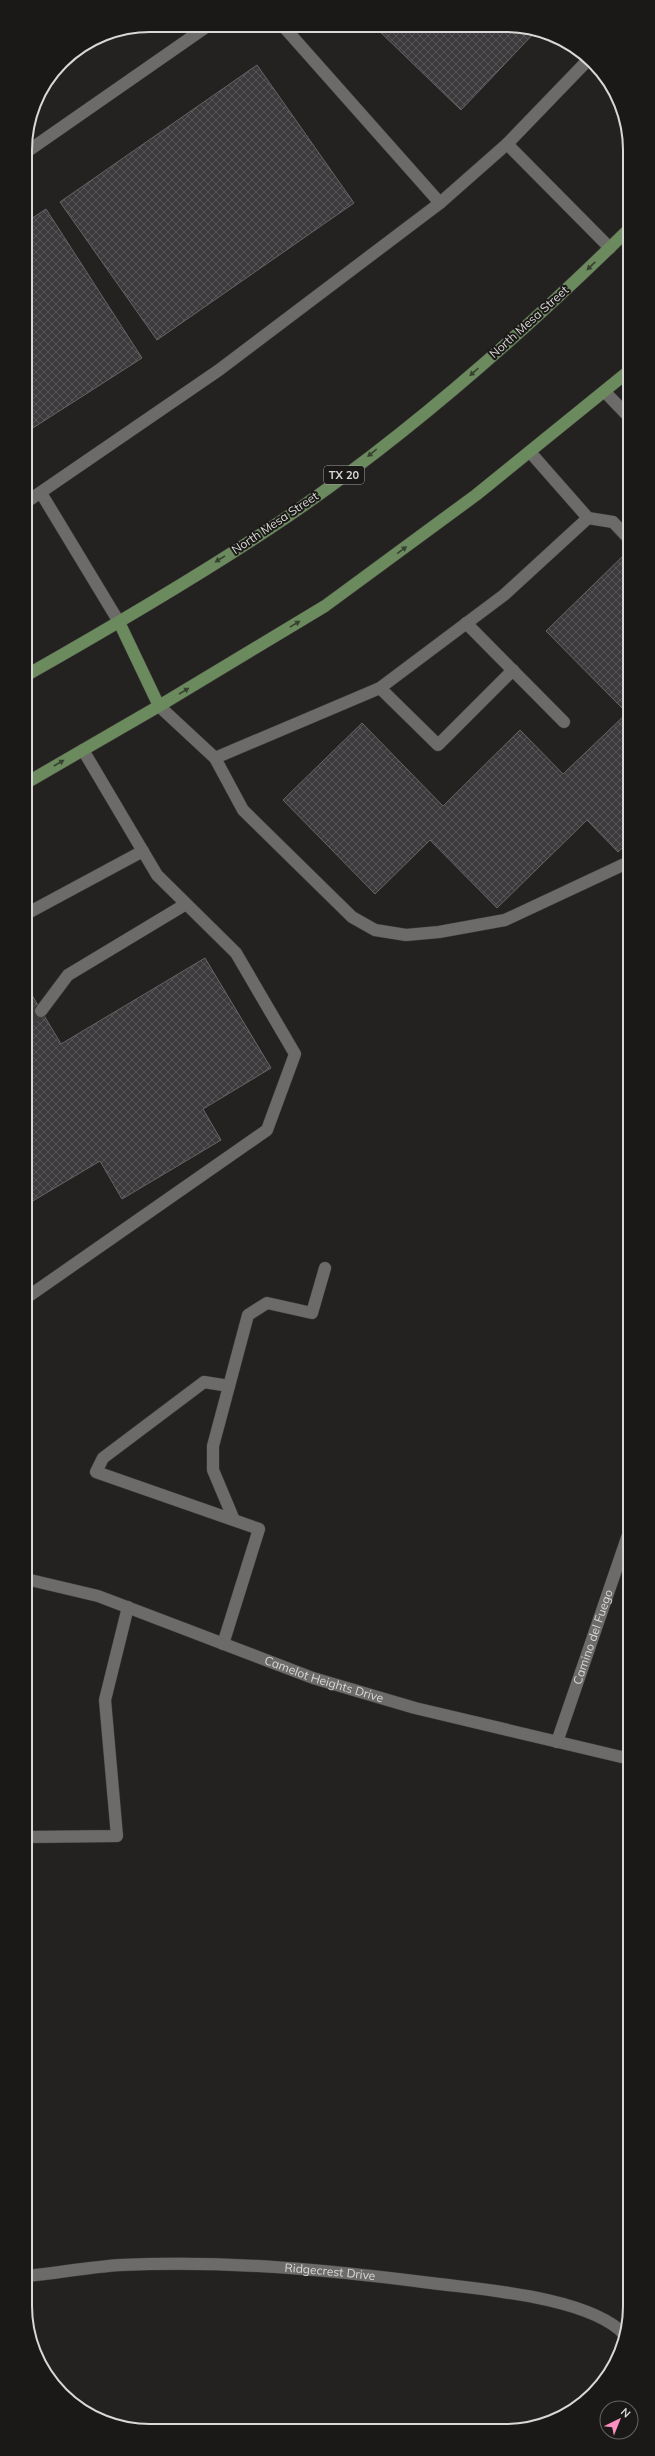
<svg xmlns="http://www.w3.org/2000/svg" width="655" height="2456" viewBox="0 0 655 2456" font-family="Mulish,sans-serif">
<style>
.building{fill:url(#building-cross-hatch);stroke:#676466}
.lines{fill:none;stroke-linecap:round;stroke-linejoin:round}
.minor-tunnel{stroke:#3f3d3b;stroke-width:12;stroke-dasharray:12 6;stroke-linecap:butt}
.minor-casing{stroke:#3e3c3b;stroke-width:13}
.major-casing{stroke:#3e3c3b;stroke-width:13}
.minor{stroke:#6d6b69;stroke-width:12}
.major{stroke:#6b8a5d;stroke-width:12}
.oneway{fill:#374130}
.labels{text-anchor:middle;stroke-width:4;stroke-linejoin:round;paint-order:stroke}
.shield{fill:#1b1917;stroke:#a19f9d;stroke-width:1}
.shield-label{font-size:11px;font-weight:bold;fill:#dad8d7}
.street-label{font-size:12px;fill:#dad8d7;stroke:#1b1917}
.rim{fill:none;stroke:#dad8d7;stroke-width:2}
</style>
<defs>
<pattern id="building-cross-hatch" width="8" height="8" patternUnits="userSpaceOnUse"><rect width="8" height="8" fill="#3c3a3c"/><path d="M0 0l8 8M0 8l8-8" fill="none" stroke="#585657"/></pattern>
</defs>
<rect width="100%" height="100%" fill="#242220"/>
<!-- building -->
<path class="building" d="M374 26 529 27 537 30 461 110Z
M257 65 354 203 157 340 60 202Z
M46 209 142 358 25 433V223Z
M625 554 629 558V841L618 852 587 820 497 908 430 840 375 894 283 800 362 723 443 806 520 730 563 774 627 713 546 631Z
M205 958 271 1068 203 1109 221 1140 122 1199 100 1161 26 1205V985L61 1044Z"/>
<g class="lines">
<!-- minor-tunnel -->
<path class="minor-tunnel" d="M26 1020 41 1011"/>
<!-- minor casing -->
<g class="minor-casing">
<g id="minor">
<path d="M283 26 440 203"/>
<path d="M507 144 610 248"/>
<path d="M25 153 209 25"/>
<path d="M605 392 629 417"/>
<path d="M41 493 119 622"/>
<path d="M25 503 219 370 440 203 507 144 589 59"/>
<path d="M588 518 613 522 629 539"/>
<path d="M466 623 564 722"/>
<path d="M380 688 438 745 513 670"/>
<path d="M159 706 215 758 380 688 504 595 588 518 530 452"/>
<path d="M215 758 243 810 352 917 375 930 406 935 439 932 505 920 629 862"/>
<path d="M26 914 143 851"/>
<path d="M41 1011 68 975 186 904"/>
<path d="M26 1298 267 1130 295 1054 236 953 157 875 83 750"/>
<path d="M234 1520 213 1470V1446L248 1315 267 1303 312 1313 325 1268"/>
<path id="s1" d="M26 1579 98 1596 313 1678 415 1708 630 1759"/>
<path d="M223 1644 259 1529 96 1472 103 1458 204 1382 229 1386"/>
<path id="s2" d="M557 1742 629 1532"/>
<path d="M26 1837 117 1836 105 1700 128 1607"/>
<path id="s3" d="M26 2276C57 2273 89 2267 121 2265 229 2260 331 2270 439 2284 488 2290 591 2298 625 2335"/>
</g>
</g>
<!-- major casing -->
<g class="major-casing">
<path id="major" d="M119 622 159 706
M25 676C108 629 190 581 269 529 398 444 519 337 629 229
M26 783 159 706 325 606 476 495 629 371"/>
</g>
<!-- minor -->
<use href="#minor" class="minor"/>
<!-- major -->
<use href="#major" class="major"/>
</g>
<!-- one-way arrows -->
<defs><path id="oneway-solid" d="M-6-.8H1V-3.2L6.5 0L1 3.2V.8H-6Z"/></defs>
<g class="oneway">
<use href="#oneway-solid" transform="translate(591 266) rotate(136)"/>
<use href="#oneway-solid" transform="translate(474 372) rotate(138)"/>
<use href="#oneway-solid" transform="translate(372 453) rotate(141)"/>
<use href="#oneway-solid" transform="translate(402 550) rotate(-36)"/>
<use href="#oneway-solid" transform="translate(220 559) rotate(148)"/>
<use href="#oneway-solid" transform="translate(295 624) rotate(-31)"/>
<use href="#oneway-solid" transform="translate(184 691) rotate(-31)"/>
<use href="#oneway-solid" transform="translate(59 763) rotate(-30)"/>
</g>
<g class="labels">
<!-- shield labels -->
<rect class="shield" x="324" y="466" width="40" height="18" rx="3"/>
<g class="shield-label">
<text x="344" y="479">TX 20</text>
</g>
<!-- street labels -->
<g class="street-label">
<text transform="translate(529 322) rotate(-42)" y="4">North Mesa Street</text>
<text transform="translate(275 523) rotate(-34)" y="4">North Mesa Street</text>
<text dy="4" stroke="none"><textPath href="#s2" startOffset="111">Camino del Fuego</textPath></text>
<text dy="4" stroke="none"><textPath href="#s1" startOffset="315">Camelot Heights Drive</textPath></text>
<text dy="4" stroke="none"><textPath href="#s3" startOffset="305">Ridgecrest Drive</textPath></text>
</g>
</g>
<!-- crop -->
<path d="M0 0H655V2456H0ZM150 32H505A118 118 0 0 1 623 150V2306A118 118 0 0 1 505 2424H150A118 118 0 0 1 32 2306V150A118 118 0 0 1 150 32Z" fill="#1b1917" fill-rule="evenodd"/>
<path class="rim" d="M150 32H505A118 118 0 0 1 623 150V2306A118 118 0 0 1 505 2424H150A118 118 0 0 1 32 2306V150A118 118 0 0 1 150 32Z"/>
<!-- north arrow -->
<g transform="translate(619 2420) rotate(43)"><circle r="19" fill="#1b1917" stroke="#676564"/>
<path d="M0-3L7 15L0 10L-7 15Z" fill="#fc8fc1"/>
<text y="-6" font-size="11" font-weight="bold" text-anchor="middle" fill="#dad8d7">N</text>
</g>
</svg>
